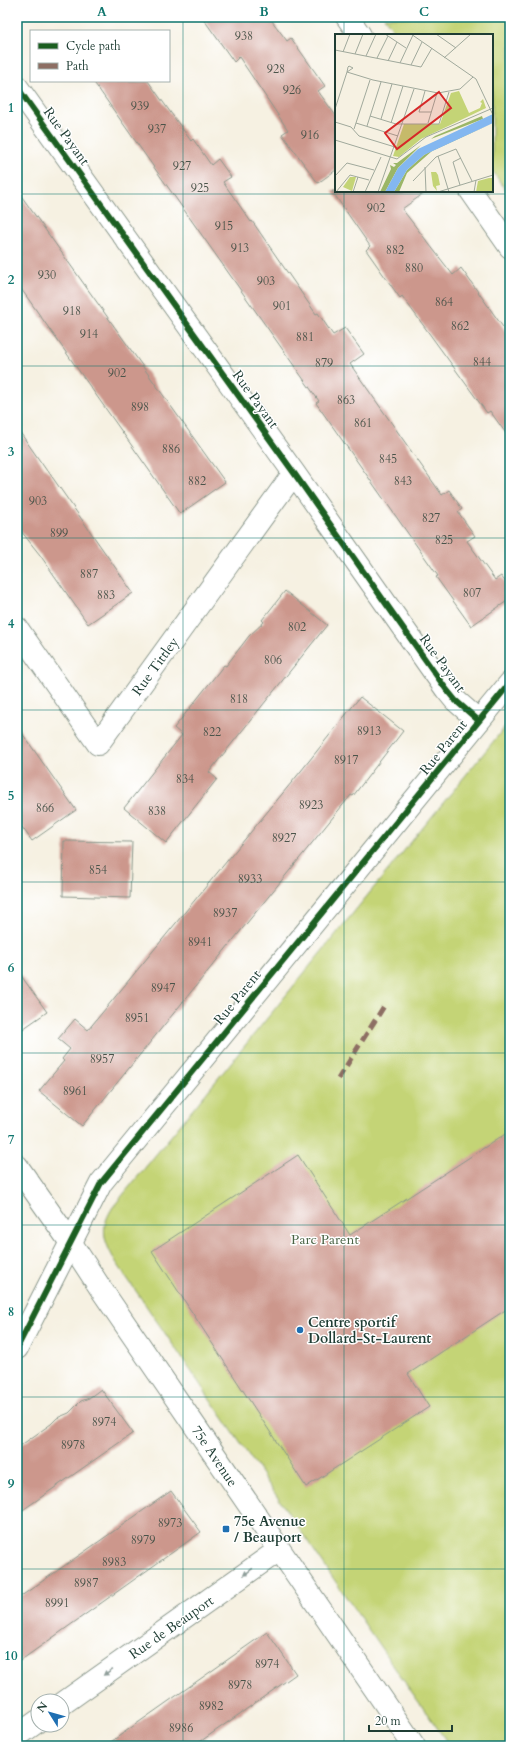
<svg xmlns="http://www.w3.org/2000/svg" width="527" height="1763" viewBox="0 0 527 1763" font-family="Cardo,serif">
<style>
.green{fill:#c4d476;stroke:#728855}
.building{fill:#cc978c}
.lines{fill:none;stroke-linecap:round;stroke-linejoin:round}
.street-casing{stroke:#8a978b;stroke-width:24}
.secondary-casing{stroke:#8a978b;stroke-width:24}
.street{stroke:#fff;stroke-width:22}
.secondary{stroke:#fff;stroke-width:22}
.quiet{stroke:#8d6e63;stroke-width:5;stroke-dasharray:10 5;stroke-linecap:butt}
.cycleway-casing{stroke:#fff;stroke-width:8}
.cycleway{stroke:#1b5e20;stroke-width:6}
.oneway{fill:#8f9e9a}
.grid{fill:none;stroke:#0f766e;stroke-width:1;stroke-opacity:0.55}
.poi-dot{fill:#1f6fb2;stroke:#fff;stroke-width:1.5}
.labels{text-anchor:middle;stroke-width:3;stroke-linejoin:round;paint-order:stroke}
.number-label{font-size:12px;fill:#4a544a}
.street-label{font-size:14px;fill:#1f3d34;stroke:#fff}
.park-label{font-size:14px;fill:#486344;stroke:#fff}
.poi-label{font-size:14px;font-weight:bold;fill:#1f3d34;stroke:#fff;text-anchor:start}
.inset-road{fill:none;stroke:#a0a99c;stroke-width:1}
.view{fill:#d62828;fill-opacity:0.15;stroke:#d62828;stroke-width:2}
.inset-edge{fill:none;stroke:#1f3d34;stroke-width:2}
.neatline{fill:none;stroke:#0f766e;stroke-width:1.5}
.grid-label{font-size:13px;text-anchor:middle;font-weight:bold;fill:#0f766e}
</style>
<rect width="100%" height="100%" fill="#fff"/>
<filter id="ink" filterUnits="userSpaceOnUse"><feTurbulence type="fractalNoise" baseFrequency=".025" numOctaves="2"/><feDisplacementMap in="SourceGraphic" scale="8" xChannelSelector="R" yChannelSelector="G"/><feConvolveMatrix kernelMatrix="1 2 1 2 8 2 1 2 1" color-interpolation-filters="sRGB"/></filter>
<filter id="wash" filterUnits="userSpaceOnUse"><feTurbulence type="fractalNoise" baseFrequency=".012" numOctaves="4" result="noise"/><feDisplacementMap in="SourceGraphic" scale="16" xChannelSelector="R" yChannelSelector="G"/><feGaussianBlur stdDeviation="0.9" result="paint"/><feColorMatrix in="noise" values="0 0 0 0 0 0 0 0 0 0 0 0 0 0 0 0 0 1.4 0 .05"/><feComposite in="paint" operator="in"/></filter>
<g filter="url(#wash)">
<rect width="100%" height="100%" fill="#f6f1e2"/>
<!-- green -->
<path class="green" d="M384 17H510V196L492 170V35H397Z
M510 721V1746H450L401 1677 114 1259C103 1239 100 1227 113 1207Z"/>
<g id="blocks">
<!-- building -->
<path class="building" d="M202 17H269L287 41 291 38 325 86 318 91 336 116V170L318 183 282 134 288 130 239 57 234 62Z
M93 81H148L191 141 193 139 211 165 218 159 231 177 223 182 251 222 252 221 316 314 318 313 333 335 345 328 364 354 350 364 442 495 449 490 462 509 458 512 475 536 467 541 495 580 501 576 510 588V599L471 626 436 577 438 576 316 403 319 401Z
M17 190 225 482 180 514 17 283Z
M332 191H427L402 209 453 275 461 268 510 337V439L490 411 487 413 402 296 400 298 366 250 370 246Z
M17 428 47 471H48L133 593 88 624 40 555 17 526Z
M285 591 327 625 209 772 217 779 166 843 124 808 182 735 174 728 224 665 226 666 249 636 264 622 262 620Z
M360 697 403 731 353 796 351 795 82 1126 39 1091 64 1061 62 1059 70 1049 58 1039 75 1019 88 1030 301 771Z
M17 726 76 810 32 841 17 820Z
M64 841 132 842 130 898 63 896Z
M17 970 47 1012 17 1033Z
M510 1131V1307L408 1374 429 1407 306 1487 152 1251 298 1155 350 1235Z
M101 1389 133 1433 17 1514V1448L51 1424 57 1418 69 1413 81 1401 89 1398Z
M171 1491 201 1532 17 1663V1599Z
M267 1632 296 1674 241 1713 194 1746H105Z"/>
</g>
</g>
<g filter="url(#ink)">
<use href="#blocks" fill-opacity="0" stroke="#8a978b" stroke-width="1"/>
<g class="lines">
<!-- street casing -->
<g class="street-casing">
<path id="street" d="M347 17 360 35
M17 87 294 473 446 689 455 700 479 721
M471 191 510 247
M17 628 98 744 294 473
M17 1348 101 1183 510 683
M62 1704 279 1550
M17 1736 38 1721"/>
</g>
<!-- secondary casing -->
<g class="secondary-casing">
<path id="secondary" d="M17 1166 71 1243 101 1289 414 1746"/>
</g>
<!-- street -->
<use href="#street" class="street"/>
<!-- secondary -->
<use href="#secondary" class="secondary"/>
<!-- quiet -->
<path class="quiet" d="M338 1079 386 1003"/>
<!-- cycleway casing -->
<g class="cycleway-casing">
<path id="cycleway" d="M17 87 294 473 446 689 455 700 479 721
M17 1348 101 1183 510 683"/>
</g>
<!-- cycleway -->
<use href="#cycleway" class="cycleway"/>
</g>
<!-- one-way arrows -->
<defs><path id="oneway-solid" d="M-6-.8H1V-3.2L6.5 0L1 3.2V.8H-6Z"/></defs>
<g class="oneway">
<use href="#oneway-solid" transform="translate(248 1572) rotate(144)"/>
<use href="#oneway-solid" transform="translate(108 1672) rotate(145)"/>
</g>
</g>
<!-- grid -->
<path class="grid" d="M183 17V1746M344 17V35M344 191V1746M17 194H510M17 366H510M17 538H510M17 710H510M17 882H510M17 1053H510M17 1225H510M17 1397H510M17 1569H510"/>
<!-- markers -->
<g class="poi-dot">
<circle cx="300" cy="1330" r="4"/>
<rect x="222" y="1525" width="8" height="8" rx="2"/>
</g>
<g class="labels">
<!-- number labels -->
<g class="number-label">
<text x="244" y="40">938</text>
<text x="276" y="73">928</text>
<text x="292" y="94">926</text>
<text x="140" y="110">939</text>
<text x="157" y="133">937</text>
<text x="310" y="139">916</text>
<text x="182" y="170">927</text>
<text x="200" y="192">925</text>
<text x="376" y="212">902</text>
<text x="224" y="230">915</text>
<text x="240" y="252">913</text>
<text x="395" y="254">882</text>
<text x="414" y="272">880</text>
<text x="47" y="279">930</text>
<text x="266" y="285">903</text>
<text x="444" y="306">864</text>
<text x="282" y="310">901</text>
<text x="72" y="315">918</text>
<text x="460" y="330">862</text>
<text x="89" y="338">914</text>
<text x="305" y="341">881</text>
<text x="482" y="366">844</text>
<text x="324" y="367">879</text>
<text x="117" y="377">902</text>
<text x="346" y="404">863</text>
<text x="140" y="411">898</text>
<text x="363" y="427">861</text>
<text x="171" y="453">886</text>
<text x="388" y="463">845</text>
<text x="197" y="485">882</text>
<text x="403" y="485">843</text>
<text x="38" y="505">903</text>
<text x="431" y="522">827</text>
<text x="59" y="537">899</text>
<text x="444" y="544">825</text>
<text x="89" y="578">887</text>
<text x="472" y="597">807</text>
<text x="106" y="599">883</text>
<text x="297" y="631">802</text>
<text x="273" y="664">806</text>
<text x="239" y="703">818</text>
<text x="369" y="735">8913</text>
<text x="212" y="736">822</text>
<text x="346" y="764">8917</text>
<text x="185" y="783">834</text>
<text x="311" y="809">8923</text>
<text x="45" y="812">866</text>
<text x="157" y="815">838</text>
<text x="284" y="842">8927</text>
<text x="98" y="874">854</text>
<text x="250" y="883">8933</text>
<text x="225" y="917">8937</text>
<text x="200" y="946">8941</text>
<text x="163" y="992">8947</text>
<text x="137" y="1022">8951</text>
<text x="102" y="1063">8957</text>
<text x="75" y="1095">8961</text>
<text x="104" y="1426">8974</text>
<text x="73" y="1449">8978</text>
<text x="170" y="1527">8973</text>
<text x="143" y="1544">8979</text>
<text x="114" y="1566">8983</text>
<text x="86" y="1587">8987</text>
<text x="57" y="1607">8991</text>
<text x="267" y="1668">8974</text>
<text x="240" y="1689">8978</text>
<text x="211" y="1710">8982</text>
<text x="181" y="1732">8986</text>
</g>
<!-- street labels -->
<g class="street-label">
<text transform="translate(67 136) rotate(54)" y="5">Rue Payant</text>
<text transform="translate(256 399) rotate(54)" y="5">Rue Payant</text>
<text transform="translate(443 663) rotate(54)" y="5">Rue Payant</text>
<text transform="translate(155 666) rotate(-54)" y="5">Rue Tittley</text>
<text transform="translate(443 747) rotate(-51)" y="5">Rue Parent</text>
<text transform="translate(237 997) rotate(-51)" y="5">Rue Parent</text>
<text transform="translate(215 1456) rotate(56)" y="5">75e Avenue</text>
<text transform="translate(171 1627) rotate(-35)" y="5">Rue de Beauport</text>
</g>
<!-- park labels -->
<g class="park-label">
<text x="325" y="1244">Parc Parent</text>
</g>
<!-- poi labels -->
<g class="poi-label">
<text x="308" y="1327">Centre sportif<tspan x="308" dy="16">Dollard-St-Laurent</tspan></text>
<text x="234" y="1526">75e Avenue<tspan x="234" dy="16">/ Beauport</tspan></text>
</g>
</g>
<!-- overview -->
<g transform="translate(335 34)">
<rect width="158" height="158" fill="#f6f1e2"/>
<path d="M124 57 134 79 145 74 147 69 145 68 148 65 151 74 86 105 64 123 58 122 69 90H105L116 59ZM96 138H101L103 141 105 151 101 152 102 157 98 152ZM15 143H21L17 157 8 153ZM154 144H158L157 158H141L143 147Z" fill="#c4d476"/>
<path d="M147 82 148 85 96 105 100 102ZM156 90 97 117 72 139 64 158H59L72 136 89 121 101 114ZM86 111 63 134 50 158H45L56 135 55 131 59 133 61 131 58 129H62Z" fill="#9bb667"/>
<path d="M158 80V89L89 121 72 136 59 158H50L63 134 83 115Z" fill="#83b7f0"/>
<path class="inset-road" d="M50 0 71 14M76 0 141 45 158 81M101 0 121 14M0 16 86 33 97 14M8 18 15 0M20 20 28 0M31 22 41 0M42 24 53 2M109 24 136 0M53 27 62 8M65 29 78 1M76 31 87 8M14 32 18 34 12 38 13 33ZM90 57 84 78H96M0 75 12 38 38 46 103 59 125 55 138 43M35 82 61 90H104L114 58M46 85 57 50M0 88 16 93 24 102 60 113M21 89 63 102M56 89 68 52M93 89 102 59M32 92 46 48M19 95 35 46M0 106 62 125 91 103 158 74M103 122 114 158M90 133 91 158M0 142 12 129 39 136M78 147 101 123 121 115 137 147M125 151 118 128 126 124M1 158 15 141 34 146M18 158 23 143M30 158 46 123M43 158 79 55M103 158 158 141M139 158 141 146"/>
<path class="view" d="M104 58 116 74 62 115 50 99Z"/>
<rect width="158" height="158" class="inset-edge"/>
</g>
<!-- margin -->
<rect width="527" height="1763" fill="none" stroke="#fff" stroke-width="44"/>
<!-- legend -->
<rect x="30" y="30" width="140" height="52" fill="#ffffff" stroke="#a5b1ae"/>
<rect x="38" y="43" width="20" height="6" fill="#1b5e20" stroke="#a5b1ae"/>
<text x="66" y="50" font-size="12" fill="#1f3d34">Cycle path</text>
<rect x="38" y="63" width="20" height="6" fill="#8d6e63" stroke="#a5b1ae"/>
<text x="66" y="70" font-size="12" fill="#1f3d34">Path</text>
<!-- north arrow -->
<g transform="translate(50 1713) rotate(307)"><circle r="19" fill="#ffffff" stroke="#a5b1ae"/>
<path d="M0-3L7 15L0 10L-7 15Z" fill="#1f6fb2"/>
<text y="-6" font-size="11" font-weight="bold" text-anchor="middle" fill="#1f3d34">N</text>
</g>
<!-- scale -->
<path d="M369 1725v6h83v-6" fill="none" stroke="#1f3d34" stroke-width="2"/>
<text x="375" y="1725" font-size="12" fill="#1f3d34" stroke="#ffffff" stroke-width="3" paint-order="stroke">20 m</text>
<rect x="22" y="22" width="483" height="1719" class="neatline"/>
<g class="grid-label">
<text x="102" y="16">A</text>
<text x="264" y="16">B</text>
<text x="424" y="16">C</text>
<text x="11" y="112">1</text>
<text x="11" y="284">2</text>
<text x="11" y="456">3</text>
<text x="11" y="628">4</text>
<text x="11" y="800">5</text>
<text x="11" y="972">6</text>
<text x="11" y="1144">7</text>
<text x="11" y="1316">8</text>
<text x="11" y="1488">9</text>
<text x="11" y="1660">10</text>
</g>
</svg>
